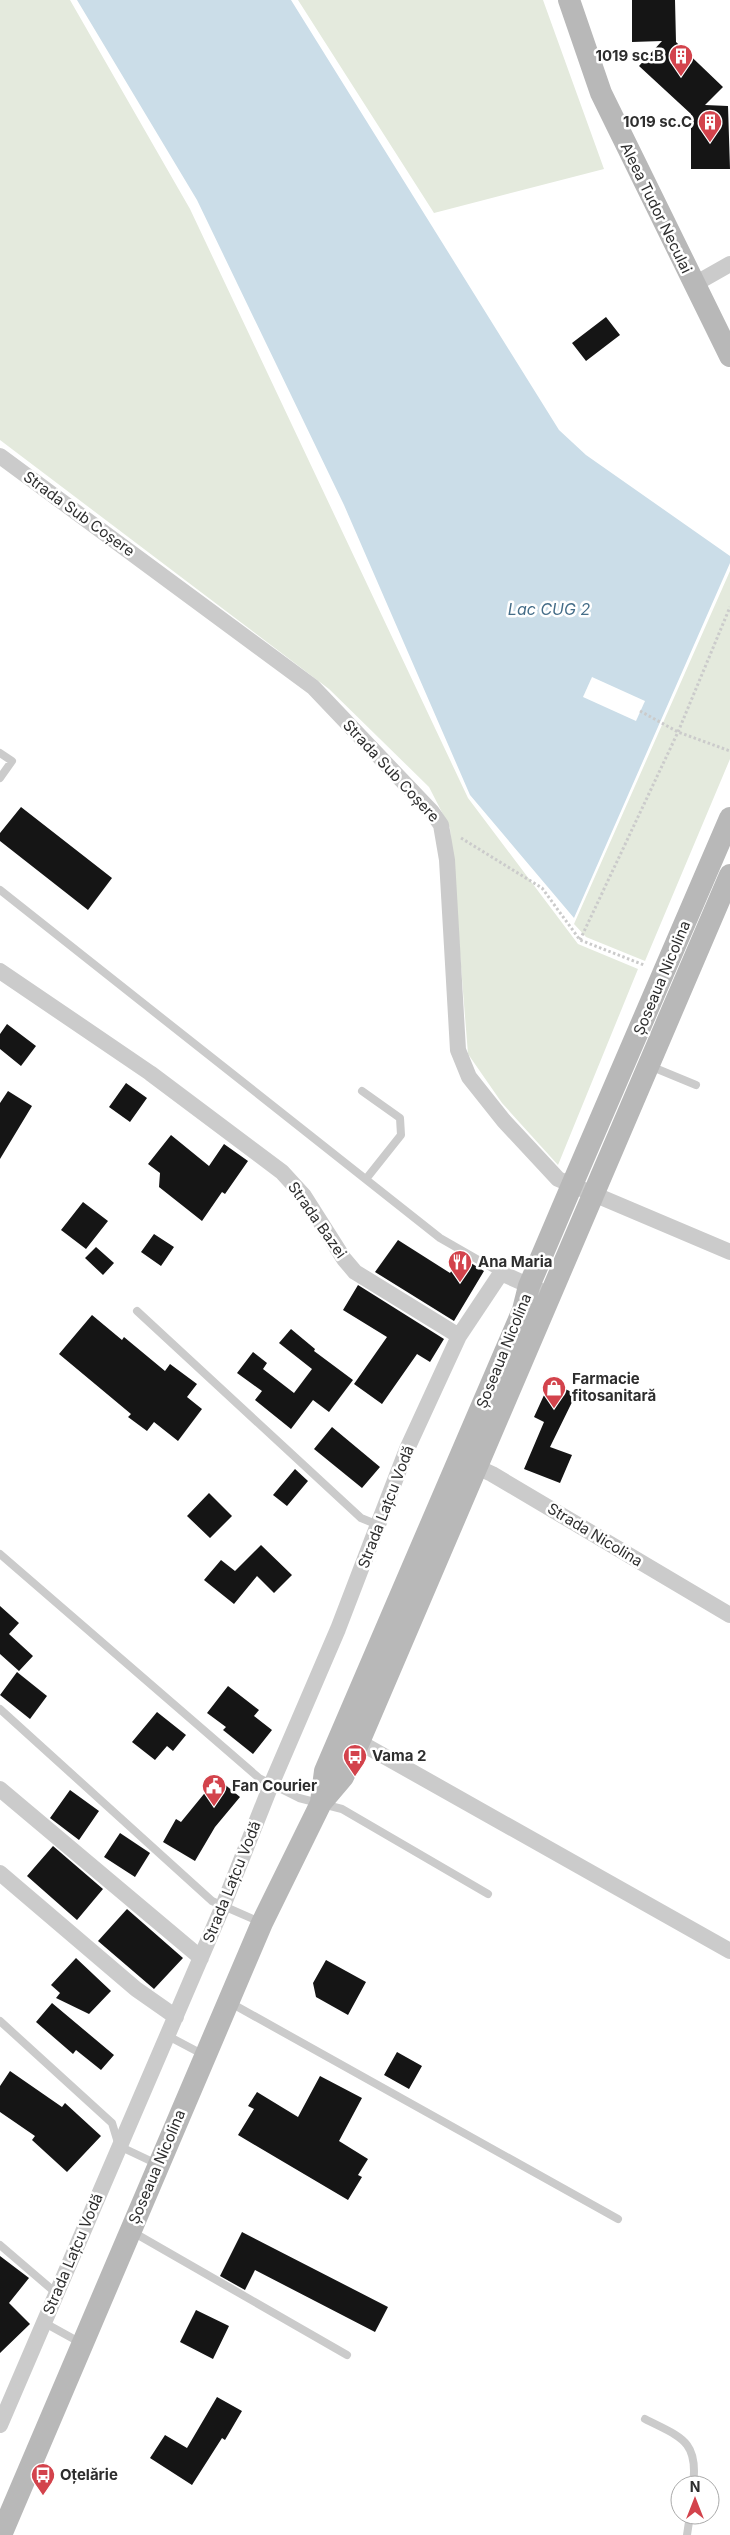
<svg xmlns="http://www.w3.org/2000/svg" width="730" height="2535" viewBox="0 0 730 2535" font-family="Inter,sans-serif">
<style>
.green{fill:#e4eadd}
.water{fill:#cbdde8}
.pier{fill:#fff}
.building{fill:#151515}
.lines{fill:none;stroke-linecap:round;stroke-linejoin:round}
.path{stroke:#cbcbcb;stroke-width:3;stroke-dasharray:2.5 2.5;stroke-linecap:butt}
.lane{stroke:#cbcbcb;stroke-width:8}
.street{stroke:#cbcbcb;stroke-width:16}
.secondary{stroke:#b8b8b8;stroke-width:22}
.labels{text-anchor:middle;stroke-width:5;stroke-linejoin:round;paint-order:stroke}
.poi-label{font-size:15px;font-weight:bold;fill:#2e2e2e;stroke:#fff;text-anchor:start}
.street-label{font-size:15px;fill:#2e2e2e;stroke:#fff}
.water-label{font-size:16px;font-style:italic;fill:#456d88;stroke:#fff}
</style>
<rect width="100%" height="100%" fill="#fff"/>
<!-- green -->
<path class="green" d="M0 0H70L190 209 468 798 578 944 638 969 558 1165 502 1103 468 1054 450 828 429 787 329 689 0 440Z
M298 0H543L604 169 434 213Z
M730 571V759L645 961 586 937 574 924Z"/>
<!-- water -->
<path class="water" d="M77 0H291L559 430 586 455 730 556V563L574 918 470 795 344 505 197 200Z"/>
<!-- pier -->
<path class="pier" d="M592 677 645 701 636 721 583 697Z"/>
<!-- building -->
<path class="building" d="M632 0H675L676 42 723 87 705 105 728 106 730 169H691V114L639 66 662 41 632 42Z
M606 317 620 335 586 361 572 343Z
M21 807 112 878 88 910 0 841V833Z
M7 1024 36 1046 21 1066 0 1049V1034Z
M126 1083 147 1098 130 1122 109 1107Z
M8 1091 32 1106 0 1159V1103Z
M171 1135 209 1166 224 1144 248 1161 225 1194 222 1192 202 1221 159 1187 160 1173 148 1164Z
M83 1202 108 1221 86 1249 61 1230Z
M154 1234 174 1247 161 1266 141 1252Z
M398 1240 450 1273 461 1257 484 1271 454 1321 375 1272Z
M96 1247 114 1263 103 1275 85 1258Z
M358 1285 444 1339 430 1362 417 1354 382 1404 354 1384 387 1337 343 1310Z
M92 1315 122 1340 124 1337 165 1371 170 1364 197 1384 187 1397 202 1409 178 1441 154 1422 147 1431 128 1417 131 1414 59 1354Z
M291 1329 315 1349 314 1351 353 1380 329 1412 313 1400 291 1429 255 1400 262 1391 237 1373 253 1352 267 1363 263 1369 294 1393 312 1369 279 1343Z
M550 1382 576 1394 550 1447 572 1455 560 1483 524 1469 544 1422 534 1417Z
M332 1427 380 1467 362 1488 314 1449Z
M295 1469 308 1481 287 1506 273 1495Z
M209 1493 232 1516 210 1538 187 1516Z
M261 1545 292 1575 274 1593 257 1576 234 1604 204 1580 221 1560 235 1571Z
M0 1606 19 1623 9 1634 33 1656 19 1671 0 1654Z
M17 1672 47 1696 30 1719 0 1695Z
M228 1686 259 1710 254 1716 272 1730 253 1754 223 1730 226 1727 207 1713Z
M157 1712 186 1735 173 1751 167 1746 155 1760 132 1742Z
M217 1778 240 1797 215 1827 195 1861 163 1842 176 1819 181 1822Z
M70 1790 99 1811 79 1840 50 1818Z
M120 1833 150 1853 135 1877 104 1857Z
M53 1846 103 1889 77 1920 27 1876Z
M127 1909 183 1958 154 1989 98 1941Z
M76 1958 111 1991 89 2014 56 1998 60 1993 51 1985Z
M326 1960 366 1982 348 2015 316 1997 313 1983Z
M52 2003 114 2055 101 2070 76 2050 73 2054 36 2022Z
M397 2052 422 2066 409 2089 384 2075Z
M10 2071 62 2107 65 2103 101 2136 67 2172 32 2140 35 2136 0 2112V2086Z
M320 2076 362 2098 339 2141 368 2159 358 2175 362 2177 348 2200 238 2135 254 2109 248 2106 257 2092 298 2117Z
M242 2232 388 2307 375 2332 255 2270 245 2290 220 2276Z
M0 2256 29 2278 9 2303 30 2324 0 2353Z
M196 2310 229 2326 213 2359 180 2342Z
M217 2397 242 2411 225 2440 222 2438 192 2485 150 2458 165 2435 187 2448Z"/>
<g class="lines">
<!-- path -->
<path class="path" d="M640 711 678 732 730 751
M461 838 542 888 580 940 644 965
M580 940 678 732 730 607"/>
<!-- lane -->
<path class="lane" d="M0 753 12 761 0 778
M0 890 440 1238 501 1273
M650 1066 696 1085
M362 1091 400 1118 401 1135 366 1179
M137 1311 361 1518 378 1525
M0 1554 259 1778 299 1798 342 1809 488 1894
M0 1709 212 1901 260 1922
M229 2002 618 2219
M0 2021 112 2123 119 2146 157 2164
M168 2036 204 2055
M131 2231 347 2355
M0 2245 56 2293
M43 2322 81 2343
M645 2419C680 2437 699 2440 693 2485
M687 2535 690 2515"/>
<!-- street -->
<path class="street" d="M693 285 730 264
M0 456 313 687 432 812 441 825 447 860 458 1050 469 1077 504 1121 558 1179 730 1252
M0 971 150 1073 282 1172 304 1196 344 1259 355 1272 459 1336
M468 1463 492 1474 730 1615
M359 1742 730 1951
M0 1789 201 1958
M0 1873 136 1989 176 2017
M0 2425 223 1906 271 1785 338 1629 407 1449 459 1336 501 1273 539 1290"/>
<!-- secondary -->
<path class="secondary" d="M569 0 601 93 730 356
M321 1802 325 1771 523 1310 529 1286 572 1185 730 818
M1 2535 262 1923 321 1803 343 1777 359 1742 730 875"/>
</g>
<!-- icons -->
<defs>
<g id="building-pin" transform="scale(1.25)"><path d="M0 17L-7.5 6A9.5 9.5 0 1 1 7.5 6Z" fill="#d3434c" stroke="#fff"/><path d="M-4-6H4V6H1V3H-1V6H-4ZM-2.5-4.3h1.7v1.8h-1.7ZM.8-4.3h1.7v1.8H.8ZM-2.5-1h1.7V.8h-1.7ZM.8-1h1.7V.8H.8Z" fill="#fff"/></g>
<g id="restaurant-pin" transform="scale(1.25)"><path d="M0 17L-7.5 6A9.5 9.5 0 1 1 7.5 6Z" fill="#d3434c" stroke="#fff"/><path d="M-5-6h1v4h1v-4h1v4h1v-4h1v5L-1.5 .5V6h-2V.5L-5-1ZM5-6V6H3V1.5H1.5Q1.5-4 5-6Z" fill="#fff"/></g>
<g id="shop-pin" transform="scale(1.25)"><path d="M0 17L-7.5 6A9.5 9.5 0 1 1 7.5 6Z" fill="#d3434c" stroke="#fff"/><path d="M-5-2.5h2.3a2.7 3.5 0 0 1 5.4 0H5L5.5 6h-11ZM-1.5-2.5h3a1.5 2.3 0 0 0-3 0Z" fill="#fff"/></g>
<g id="bus-pin" transform="scale(1.25)"><path d="M0 17L-7.5 6A9.5 9.5 0 1 1 7.5 6Z" fill="#d3434c" stroke="#fff"/><path d="M-5-6H5V4H4V6H2V4H-2V6H-4V4H-5ZM-3.5-4V0h7V-4ZM-3.5 1.2v1.5H-2V1.2ZM2 1.2v1.5H3.5V1.2Z" fill="#fff"/></g>
<g id="civic-pin" transform="scale(1.25)"><path d="M0 17L-7.5 6A9.5 9.5 0 1 1 7.5 6Z" fill="#d3434c" stroke="#fff"/><path d="M-.6-6.5H3V-4.5H.6V-3L4-1V1h2V6H-6V1h2V-1L-.6-3ZM-1.2 2.5V6h2.4V2.5Z" fill="#fff"/></g>
</defs>
<g fill-rule="evenodd">
<use href="#building-pin" x="681" y="56"/>
<use href="#building-pin" x="710" y="122"/>
<use href="#restaurant-pin" x="460" y="1262"/>
<use href="#shop-pin" x="554" y="1388"/>
<use href="#bus-pin" x="355" y="1756"/>
<use href="#civic-pin" x="214" y="1786"/>
<use href="#bus-pin" x="43" y="2475"/>
</g>
<g class="labels">
<!-- poi labels -->
<g class="poi-label">
<text x="664" y="61" text-anchor="end">1019 sc.B</text>
<text x="692" y="127" text-anchor="end">1019 sc.C</text>
<text x="478" y="1267">Ana Maria</text>
<text x="572" y="1384">Farmacie<tspan x="572" dy="17">fitosanitară</tspan></text>
<text x="372" y="1761">Vama 2</text>
<text x="232" y="1791">Fan Courier</text>
<text x="60" y="2480">Oțelărie</text>
</g>
<!-- street labels -->
<g class="street-label">
<text transform="translate(656 208) rotate(64)" y="5">Aleea Tudor Neculai</text>
<text transform="translate(79 514) rotate(36)" y="5">Strada Sub Coșere</text>
<text transform="translate(391 771) rotate(47)" y="5">Strada Sub Coșere</text>
<text transform="translate(662 978) rotate(-67)" y="5">Șoseaua Nicolina</text>
<text transform="translate(317 1220) rotate(55)" y="5">Strada Bazei</text>
<text transform="translate(504 1351) rotate(-68)" y="5">Șoseaua Nicolina</text>
<text transform="translate(386 1507) rotate(-69)" y="5">Strada Lațcu Vodă</text>
<text transform="translate(595 1535) rotate(31)" y="5">Strada Nicolina</text>
<text transform="translate(232 1882) rotate(-68)" y="5">Strada Lațcu Vodă</text>
<text transform="translate(157 2167) rotate(-67)" y="5">Șoseaua Nicolina</text>
<text transform="translate(73 2254) rotate(-67)" y="5">Strada Lațcu Vodă</text>
</g>
<!-- water labels -->
<g class="water-label">
<text x="549" y="615">Lac CUG 2</text>
</g>
</g>
<!-- north arrow -->
<g transform="translate(695 2500)"><circle r="24" fill="#ffffff" stroke="#ababab"/>
<path d="M0-4L9 19L0 12L-9 19Z" fill="#d3434c"/>
<text y="-8" font-size="14" font-weight="bold" text-anchor="middle" fill="#2e2e2e">N</text>
</g>
</svg>
